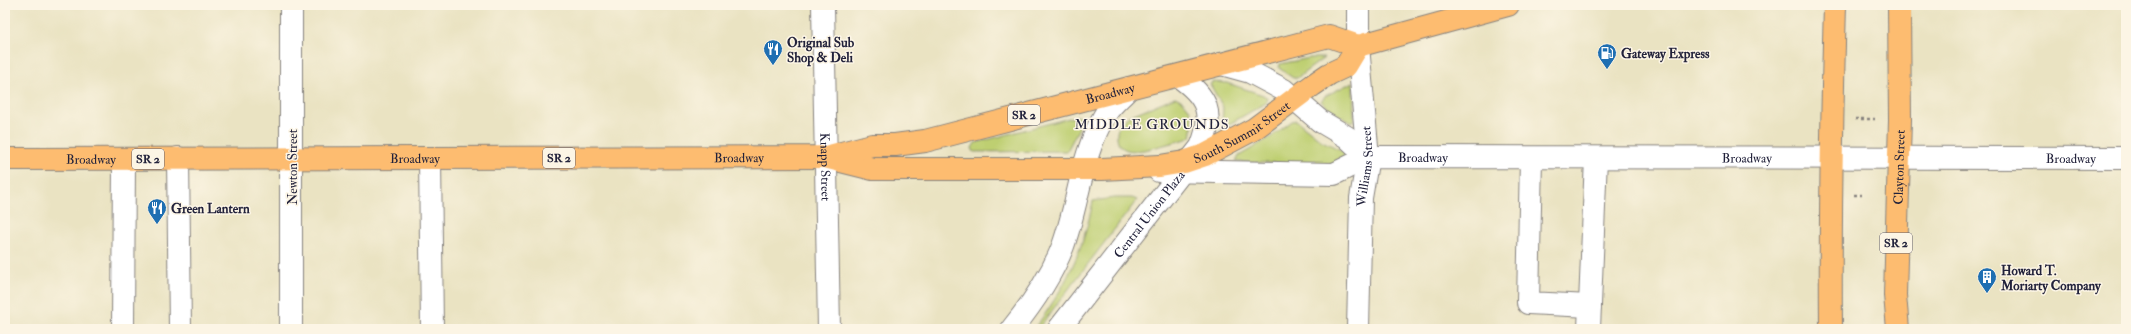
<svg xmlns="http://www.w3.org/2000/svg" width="2131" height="334" viewBox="0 0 2131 334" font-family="'IM FELL Double Pica',serif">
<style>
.green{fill:#becf71;stroke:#707856}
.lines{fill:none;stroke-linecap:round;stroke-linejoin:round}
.minor-casing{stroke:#86827e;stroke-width:24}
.major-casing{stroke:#86827e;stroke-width:24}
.path{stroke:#86827e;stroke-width:2.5;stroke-dasharray:3 3;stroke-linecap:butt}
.minor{stroke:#fff;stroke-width:22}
.major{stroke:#fdbc70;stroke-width:22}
.labels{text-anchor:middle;stroke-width:3;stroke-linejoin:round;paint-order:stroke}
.shield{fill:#fcf5e5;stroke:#63616e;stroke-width:1}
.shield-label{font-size:12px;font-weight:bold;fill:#22223b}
.poi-label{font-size:13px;font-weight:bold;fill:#22223b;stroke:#fcf5e5;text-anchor:start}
.street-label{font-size:13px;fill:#22223b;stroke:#fcf5e5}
.neighbourhood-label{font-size:14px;letter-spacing:1px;fill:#22223b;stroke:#fcf5e5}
</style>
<rect width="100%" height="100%" fill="#fcf5e5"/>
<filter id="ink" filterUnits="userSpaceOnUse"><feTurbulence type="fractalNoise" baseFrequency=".025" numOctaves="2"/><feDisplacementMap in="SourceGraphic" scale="8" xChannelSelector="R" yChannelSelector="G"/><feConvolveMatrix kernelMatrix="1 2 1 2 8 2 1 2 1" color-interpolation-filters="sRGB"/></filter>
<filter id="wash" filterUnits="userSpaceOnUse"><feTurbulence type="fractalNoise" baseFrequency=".012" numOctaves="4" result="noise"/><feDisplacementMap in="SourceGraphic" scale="16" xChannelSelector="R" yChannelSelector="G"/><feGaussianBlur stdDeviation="0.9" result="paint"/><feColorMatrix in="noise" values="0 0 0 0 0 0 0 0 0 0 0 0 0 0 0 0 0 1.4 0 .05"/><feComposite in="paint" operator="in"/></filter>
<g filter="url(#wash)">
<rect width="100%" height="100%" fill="#eae3c2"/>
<!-- green -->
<path class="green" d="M1310 58H1324L1297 78H1293L1279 68 1280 64Z
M1213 82 1227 83 1263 95 1268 98 1266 103 1224 127 1222 124 1223 107 1210 84Z
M1353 82 1354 121 1350 122 1332 111 1321 101 1325 96Z
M1175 97C1192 104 1195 120 1191 137 1183 141 1173 142 1164 145 1151 148 1119 160 1117 137 1116 127 1122 122 1129 116Z
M1077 116 1081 119V124L1067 151 974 152 972 148 975 143Z
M1296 120 1322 141 1351 155 1344 165 1236 162 1239 156 1271 137 1292 121Z
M1114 198H1132L1137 200 1038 329H1034C1064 290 1084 250 1093 201Z"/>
</g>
<g filter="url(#ink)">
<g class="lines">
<!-- minor casing -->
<g class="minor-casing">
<g id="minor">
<path d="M291 5V329"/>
<path id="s1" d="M823 5 829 329"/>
<path d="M1221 64 1250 72 1284 90 1320 121 1347 137 1368 157"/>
<path d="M178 158 180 329"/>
<path d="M430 158 432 329"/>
<path d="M1531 158 1528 303 1590 306"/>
<path id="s2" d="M1159 171 1334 174 1368 157 2126 158"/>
<path d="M123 329 124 159"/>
<path d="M1012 329C1033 303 1051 277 1063 246 1079 202 1081 154 1106 113 1112 104 1122 96 1129 88"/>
<path id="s3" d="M1059 329 1201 147C1215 113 1207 96 1178 76"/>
<path id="s4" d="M1358 329 1361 198 1368 157 1358 46V5"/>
<path d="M1589 329 1596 158"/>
</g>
</g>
<!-- major casing -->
<g class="major-casing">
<g id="major">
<path id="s5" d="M829 158 873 169H1102L1160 166 1184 162 1205 155 1254 129 1313 85 1329 74 1346 66 1358 46"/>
<path id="s6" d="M5 159 826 157 872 145H895L925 141 1329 36 1358 46 1508 5"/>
<path d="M1831 329C1830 221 1832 113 1835 5"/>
<path id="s7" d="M1898 329 1895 295 1900 120 1899 5"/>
</g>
</g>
<!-- path -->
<path class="path" d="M1855 119H1875
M1854 195H1862"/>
<!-- minor -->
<use href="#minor" class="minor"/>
<!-- major -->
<use href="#major" class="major"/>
</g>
</g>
<!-- icons -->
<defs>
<g id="restaurant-pin" transform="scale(1)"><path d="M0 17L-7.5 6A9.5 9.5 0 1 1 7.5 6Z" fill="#1f6fb2" stroke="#fcf5e5"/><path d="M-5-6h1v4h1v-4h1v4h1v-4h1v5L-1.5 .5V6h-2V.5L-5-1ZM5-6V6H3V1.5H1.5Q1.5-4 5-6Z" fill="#fff"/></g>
<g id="fuel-pin" transform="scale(1)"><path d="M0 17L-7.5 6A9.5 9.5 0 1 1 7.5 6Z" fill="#1f6fb2" stroke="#fcf5e5"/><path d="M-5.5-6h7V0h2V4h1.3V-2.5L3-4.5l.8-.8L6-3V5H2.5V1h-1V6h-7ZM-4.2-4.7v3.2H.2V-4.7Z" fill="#fff"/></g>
<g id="building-pin" transform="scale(1)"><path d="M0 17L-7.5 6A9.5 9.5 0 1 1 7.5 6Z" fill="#1f6fb2" stroke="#fcf5e5"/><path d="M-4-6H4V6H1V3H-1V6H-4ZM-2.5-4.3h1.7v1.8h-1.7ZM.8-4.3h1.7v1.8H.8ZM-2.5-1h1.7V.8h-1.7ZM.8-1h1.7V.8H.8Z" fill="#fff"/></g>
</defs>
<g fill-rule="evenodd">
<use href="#restaurant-pin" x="773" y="49"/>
<use href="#fuel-pin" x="1607" y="53"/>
<use href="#restaurant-pin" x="157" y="208"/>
<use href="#building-pin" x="1987" y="277"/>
</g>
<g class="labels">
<!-- shield labels -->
<g class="shield">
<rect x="1008" y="105" width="32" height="20" rx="3"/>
<rect x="543" y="148" width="32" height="20" rx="3"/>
<rect x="132" y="149" width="32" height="20" rx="3"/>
<rect x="1880" y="233" width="32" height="20" rx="3"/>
</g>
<g class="shield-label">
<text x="1024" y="119">SR 2</text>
<text x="559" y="162">SR 2</text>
<text x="148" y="163">SR 2</text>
<text x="1896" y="247">SR 2</text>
</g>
<!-- poi labels -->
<g class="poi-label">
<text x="787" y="47">Original Sub<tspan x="787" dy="15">Shop &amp; Deli</tspan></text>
<text x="1621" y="58">Gateway Express</text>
<text x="171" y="213">Green Lantern</text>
<text x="2001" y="275">Howard T.<tspan x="2001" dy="15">Moriarty Company</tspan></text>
</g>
<!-- street labels -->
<g class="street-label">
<text dy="5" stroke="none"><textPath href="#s6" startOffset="1113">Broadway</textPath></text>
<text dy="5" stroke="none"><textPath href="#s5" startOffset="422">South Summit Street</textPath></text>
<text dy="5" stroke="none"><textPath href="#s6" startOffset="734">Broadway</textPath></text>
<text dy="5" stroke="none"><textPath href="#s6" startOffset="410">Broadway</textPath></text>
<text dy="5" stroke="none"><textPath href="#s2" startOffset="268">Broadway</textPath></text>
<text dy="5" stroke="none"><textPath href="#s2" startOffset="592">Broadway</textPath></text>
<text dy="5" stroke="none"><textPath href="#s2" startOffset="916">Broadway</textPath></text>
<text dy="5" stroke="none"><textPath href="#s6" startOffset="86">Broadway</textPath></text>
<text transform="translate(292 167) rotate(-90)" y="5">Newton Street</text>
<text dy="5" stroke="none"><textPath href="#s1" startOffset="162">Knapp Street</textPath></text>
<text dy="5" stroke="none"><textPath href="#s4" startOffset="163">Williams Street</textPath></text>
<text dy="5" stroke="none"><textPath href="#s7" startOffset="162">Clayton Street</textPath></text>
<text dy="5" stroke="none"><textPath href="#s3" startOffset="146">Central Union Plaza</textPath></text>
</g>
<!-- neighbourhood labels -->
<g class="neighbourhood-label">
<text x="1152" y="129">MIDDLE GROUNDS</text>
</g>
</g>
<!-- margin -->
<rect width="2131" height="334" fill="none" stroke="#fcf5e5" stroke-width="20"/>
</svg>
